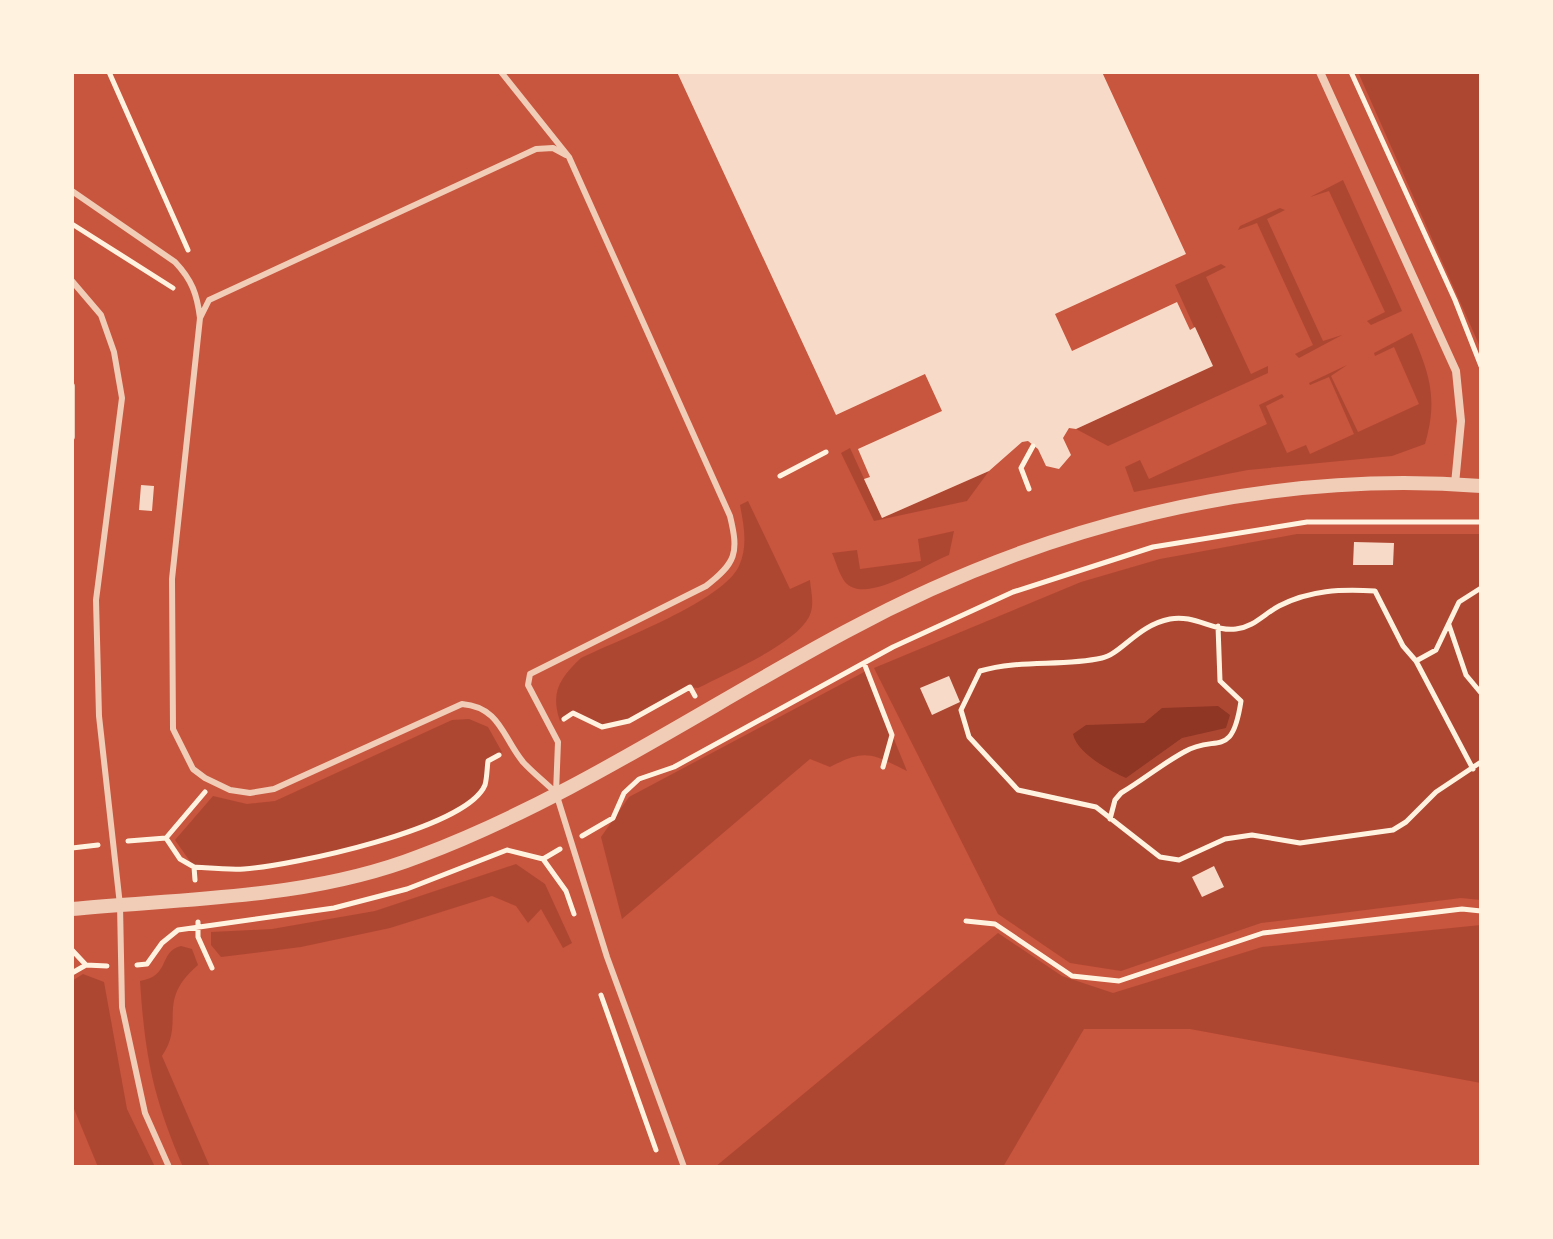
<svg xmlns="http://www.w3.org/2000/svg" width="1553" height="1239" viewBox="0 0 1553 1239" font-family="Ubuntu,sans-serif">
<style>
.green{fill:#ae4732}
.water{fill:#8f3625}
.building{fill:#f7dbc8}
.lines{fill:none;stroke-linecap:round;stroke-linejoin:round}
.path{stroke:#fff3e0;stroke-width:5}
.service{stroke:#f1ccb7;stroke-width:6}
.minor{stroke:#f1ccb7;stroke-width:8}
.tertiary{stroke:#f1ccb7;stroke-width:14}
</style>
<rect width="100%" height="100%" fill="#c8553d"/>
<!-- green -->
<path class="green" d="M1358 72H1481V349Z
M1343 180 1402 311 1371 325 1367 321 1385 312 1329 191 1310 197Z
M1280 208 1285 210 1267 219 1323 341 1342 335 1299 358 1295 354 1313 345 1257 223 1238 230 1240 226Z
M1221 264 1226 267 1206 277 1251 374 1268 366V373L1108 446 1076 429 1212 366 1175 285Z
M1412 333C1430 375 1438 399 1425 444L1392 456 1248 470 1134 492 1125 467 1140 460 1149 479 1267 424 1259 405 1282 394 1284 397 1266 406 1287 453 1306 445 1310 454 1354 434 1329 377 1310 385 1309 383 1347 365 1331 376 1358 432 1419 404 1394 347 1375 356 1374 353Z
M850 448 882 518 989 471 967 501 874 521 841 453Z
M748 501 790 589 810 580C811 593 815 605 809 617 794 645 727 673 698 688L690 687 629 721 602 727 573 713 560 721C550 692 560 678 581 658 618 640 723 601 739 566 748 546 744 526 740 505Z
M954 531 949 555C925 564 865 606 845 582 839 574 836 562 832 553L857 550 860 569 921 561 918 539Z
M1297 534H1481V900L1461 898 1261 923 1121 971 1070 963 998 914 874 668 1081 582 1160 559Z
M866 671 907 771C872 754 866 748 830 767L810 759 622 919 601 837 629 797Z
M469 719 488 727 502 752 488 761C487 768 487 778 485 785 467 829 290 866 244 869 228 870 210 868 194 867L175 840 213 796 247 804 275 801 452 720Z
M516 864 545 884 572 943 563 948 541 909 528 923 516 906 492 896 390 928 301 947 221 957 211 945V932L272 929 375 911Z
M1481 925V1083L1190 1029H1084L1003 1167H715L998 933 1062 976 1113 993 1262 947Z
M181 946 192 949 198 965C155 1002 186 1021 162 1056L210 1167H183C153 1097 145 1057 140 981 171 976 158 952 181 946Z
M83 974 104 982 127 1109 155 1167H98L72 1104V981Z"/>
<!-- water -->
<path class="water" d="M1218 706 1230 715 1226 728 1182 738 1126 778C1108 770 1077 753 1073 734L1086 725 1144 723 1162 708Z"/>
<!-- building -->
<path class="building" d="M677 72H1102L1186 254 1055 314 1072 351 1177 302 1190 330 1195 327 1213 366 1076 429 1069 428 1063 438 1071 455 1059 469 1046 466 1038 449 1028 441 1022 442 989 471 882 518 864 479 870 477 858 449 942 411 925 374 836 415Z
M141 485 154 486 152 511 139 510Z
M1354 542 1394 543 1393 565H1353Z
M949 676 960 702 932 715 920 688Z
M1214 866 1224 887 1202 897 1192 877Z"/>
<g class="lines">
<!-- path -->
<path class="path" d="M109 72 188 250
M1351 72 1455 300 1481 366
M72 224 173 288
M780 476 826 452
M1029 489 1021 468 1033 446
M1481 588 1459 602 1436 650 1416 661 1403 646 1375 591C1341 589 1310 590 1279 606 1264 614 1254 627 1236 629 1214 632 1194 614 1170 619 1138 625 1121 654 1102 658 1062 667 1020 659 980 671L961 710 969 737 1018 790 1096 807 1160 857 1179 860 1225 839 1252 835 1300 843 1393 830 1406 822 1436 792 1481 762
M1449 625 1466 675 1481 693
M1416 661 1473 769
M864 663 892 735 883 767
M564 719 573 713 602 727 629 721 690 687 695 696
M1110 819 1115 800 1121 793C1143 780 1162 764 1184 752 1216 733 1232 761 1241 701L1220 681 1218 626
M582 836 613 818 624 793 639 779 674 767 893 647 1013 592 1153 547 1307 522H1481
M166 838 180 859 194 867 195 880
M128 841 166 838 205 792
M72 848 98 845
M543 859 566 891 574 914
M194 867C210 868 228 870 244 869 290 866 467 829 485 785 487 778 487 768 488 761L499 755
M966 921 995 924 1072 976 1119 981 1263 933 1462 909 1481 911
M198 922V937L212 968
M72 950 86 965
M137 965 147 964 162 943 178 930 334 908 407 889 507 850 543 859 560 849
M72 973 86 965 107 966
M601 995 656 1150"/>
<!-- service -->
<path class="service" d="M501 72 569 157 730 516C739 553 736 563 706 586L530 674 528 685 558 742 556 793 607 957 684 1167
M72 191 175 262C192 280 197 294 200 318L172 579 173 729 193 769 205 778 230 790 250 793 274 789 462 704C500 707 503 738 523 762 533 773 546 783 556 793
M72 281 101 315 114 352 122 398 96 600 99 716 120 905 122 1007 145 1113 169 1167
M200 318 209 300 536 149 553 148 566 155
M72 386V437"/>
<!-- minor -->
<path class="minor" d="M1320 72 1456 371 1461 421 1455 484"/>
<!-- tertiary -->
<path class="tertiary" d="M72 909C188 898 310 899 420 856 569 800 705 707 845 632 1039 527 1260 469 1481 486"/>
</g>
<!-- border -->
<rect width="1553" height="1239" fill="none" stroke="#fff3e0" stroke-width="148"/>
</svg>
